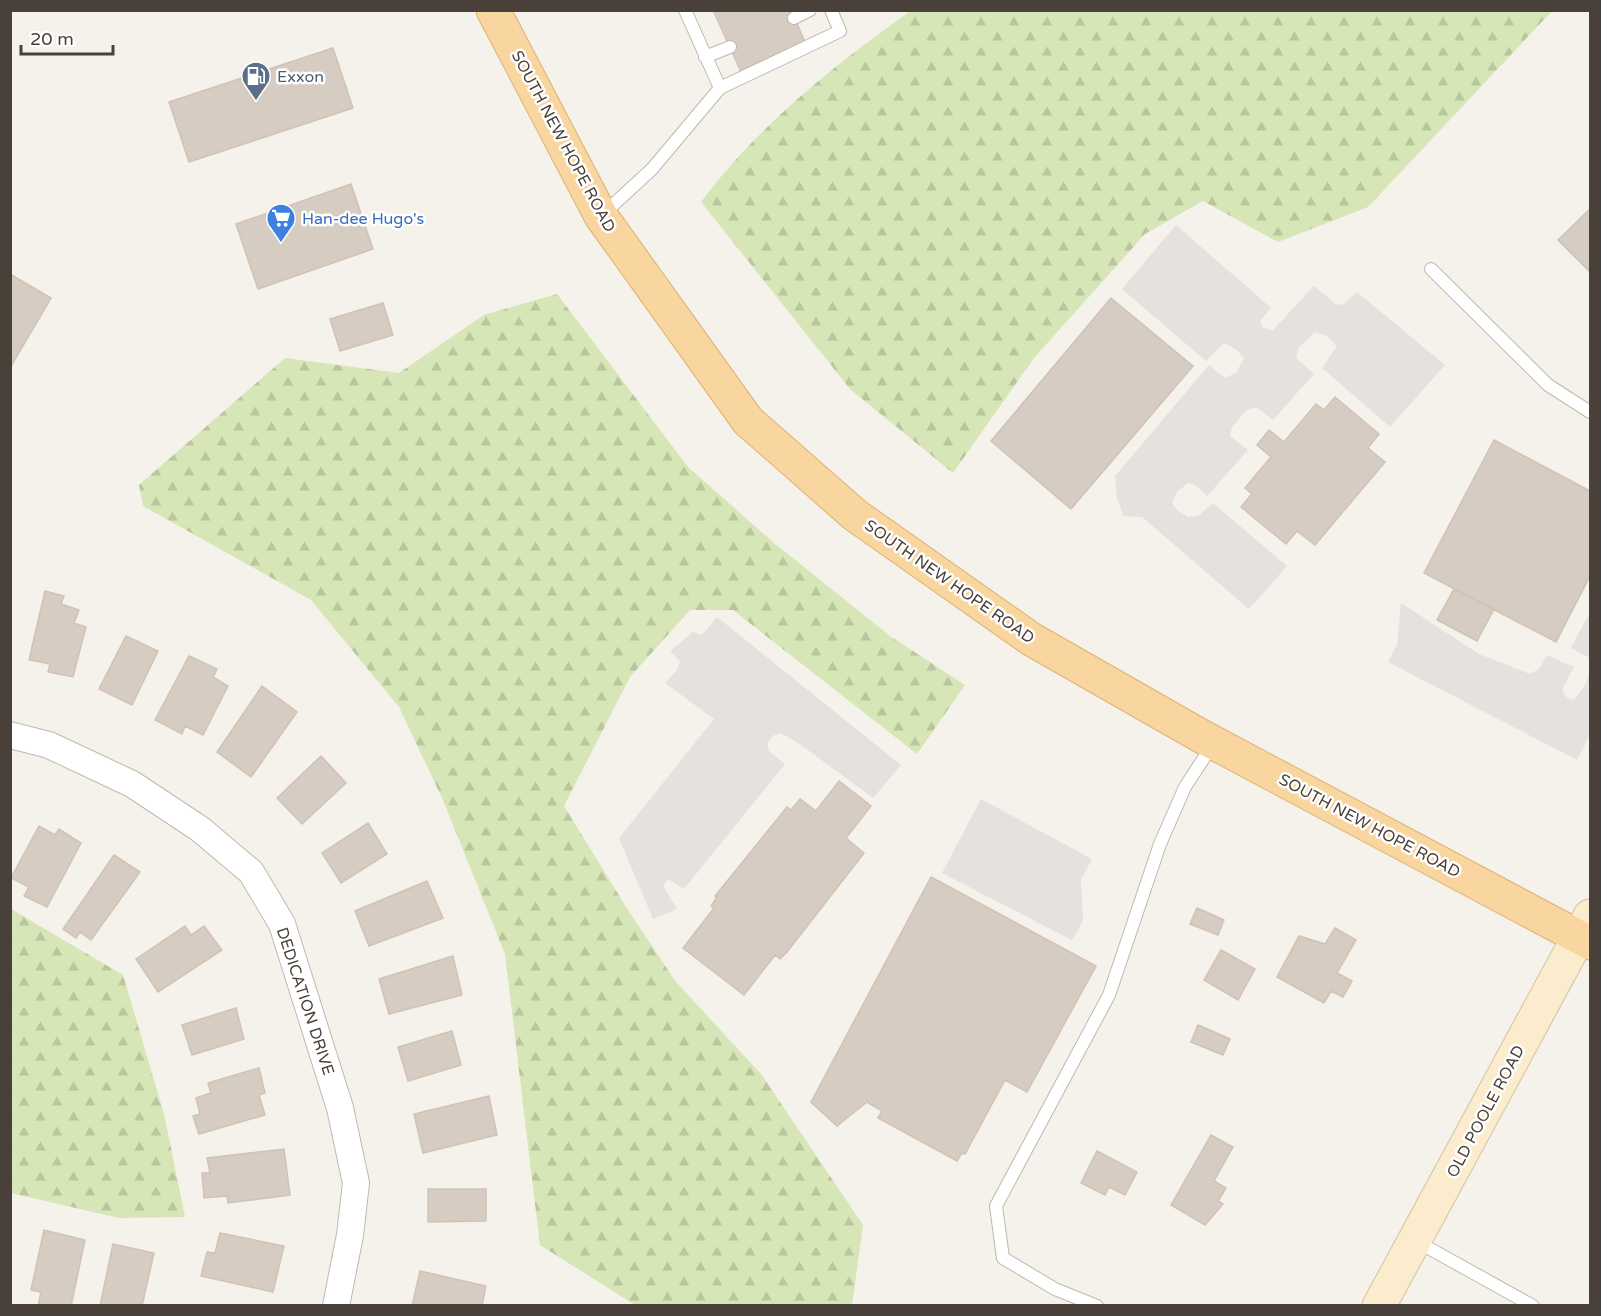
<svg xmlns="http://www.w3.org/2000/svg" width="1601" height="1316" viewBox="0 0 1601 1316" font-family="'Varela Round',sans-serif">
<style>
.forest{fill:url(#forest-firs)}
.parking{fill:#e4e1df}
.building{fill:#d6ccc1;stroke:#d0c3b5;stroke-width:1.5}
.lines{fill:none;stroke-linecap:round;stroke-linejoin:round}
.lane-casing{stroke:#c0b8ae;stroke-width:14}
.street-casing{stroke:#c0b8ae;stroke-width:28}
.secondary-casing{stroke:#d5c19f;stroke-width:35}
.primary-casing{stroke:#deb170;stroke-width:35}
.lane{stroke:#fff;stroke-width:12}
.street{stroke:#fff;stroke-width:26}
.secondary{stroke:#fcecce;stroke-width:33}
.primary{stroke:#f9d6a0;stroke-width:33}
.labels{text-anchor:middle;stroke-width:5;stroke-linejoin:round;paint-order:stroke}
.service-label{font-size:16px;fill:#4e5e75;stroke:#fff;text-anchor:start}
.street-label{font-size:16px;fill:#494139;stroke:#fff}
.shop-label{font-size:16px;fill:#366cbe;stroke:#fff;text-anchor:start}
</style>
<defs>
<pattern id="forest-firs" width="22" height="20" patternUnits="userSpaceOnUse" patternTransform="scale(1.5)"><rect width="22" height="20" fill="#d6e6b7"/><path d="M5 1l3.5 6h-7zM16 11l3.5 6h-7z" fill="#b9c69e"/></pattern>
</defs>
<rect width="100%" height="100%" fill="#f5f1eb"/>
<!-- forest -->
<path class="forest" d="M912 10H1552V11L1368 207 1278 242 1203 201 1145 234 1033 359 953 473 850 389 701 202C758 126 834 65 912 10Z
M557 294 688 467 774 543 890 636 965 685 917 754 733 610H690L630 677 564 806 626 907 676 982 761 1074 863 1225 852 1305H635L540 1245 505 954 443 800 399 707 311 600 143 506 139 485 285 358 399 373 484 315Z
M11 909 123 975 164 1114 185 1217 119 1218 11 1193Z"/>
<!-- parking -->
<path class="parking" d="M1176 225 1271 308 1260 321 1262 327 1272 331 1314 286 1336 304 1343 305 1357 292 1445 365 1390 427 1322 368 1337 346 1326 335 1315 332 1299 347 1296 358 1314 374 1273 420 1256 407 1246 410 1232 427 1230 436 1248 450 1207 496 1195 485 1188 483 1177 492 1172 503 1178 511 1188 517 1198 516 1213 503 1287 566 1249 609 1142 517 1123 516 1117 497 1115 476 1209 365 1225 378 1236 373 1244 358 1236 349 1224 343 1206 361 1122 289Z
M1401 603 1479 654 1530 674 1539 669 1547 655 1574 667 1562 689 1566 697 1574 700 1586 684 1590 670V735L1577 760 1388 662 1397 645Z
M1590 612V658L1571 648Z
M717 617 901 765 873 798 801 745 781 733 772 736 767 744 769 751 785 764 684 889 668 879 663 886 677 909 653 919 619 838 714 719 665 683 677 670 680 661 670 651 693 632 702 635Z
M981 799 1092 859 1081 880 1083 921 1072 940 942 873Z"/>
<!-- building -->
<path class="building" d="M713 10H791L805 42 742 74Z
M333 48 353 108 189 162 169 102Z
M351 184 373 249 258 289 236 224Z
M1590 209V272L1558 240Z
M10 274 51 298 10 368Z
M1111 298 1193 366 1071 509 991 441Z
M383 303 393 335 340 351 330 319Z
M1335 397 1379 434 1368 448 1385 462 1315 545 1297 531 1286 544 1241 507 1252 494 1245 488 1271 457 1257 445 1269 430 1284 442 1316 404 1324 410Z
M1494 440 1590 491V576L1556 642 1424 573Z
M1454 589 1494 609 1477 641 1437 620Z
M45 591 64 596 61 604 79 610 74 623 86 627 73 677 48 672 50 664 29 660Z
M126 636 158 651 132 705 99 689Z
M189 656 217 669 213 677 228 686 203 735 185 726 182 734 155 720Z
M262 686 297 712 251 777 217 752Z
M321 756 346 783 302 824 277 798Z
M839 781 871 806 846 838 864 853 787 952 780 959 775 955 744 995 683 948 714 908 711 906 717 897 715 896 787 807 791 810 800 799 816 811Z
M368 823 387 854 341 883 322 853Z
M39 826 55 835 59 829 81 843 47 907 24 896 29 887 11 878Z
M114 855 140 872 91 940 80 932 76 938 63 929Z
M931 877 1096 966 1027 1092 1005 1080 965 1154 962 1153 957 1161 878 1118 882 1111 867 1102 837 1126 811 1102Z
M427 881 443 918 369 946 355 911Z
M1197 908 1224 920 1218 935 1190 924Z
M185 926 191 935 204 926 222 950 158 992 136 959Z
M1335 928 1356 940 1337 973 1352 981 1343 997 1331 991 1324 1003 1277 977 1299 936 1325 944Z
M1221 950 1255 969 1238 1000 1204 980Z
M453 956 462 995 389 1014 379 979Z
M236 1008 244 1039 192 1055 182 1025Z
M1198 1025 1230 1039 1223 1055 1191 1042Z
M452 1031 461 1065 408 1081 398 1047Z
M259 1068 265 1093 259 1095 265 1115 199 1134 193 1116 200 1114 196 1098 211 1093 208 1083Z
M489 1096 497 1135 423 1153 414 1114Z
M1211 1135 1233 1147 1214 1181 1226 1188 1218 1201 1223 1204 1205 1225 1171 1205Z
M284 1149 290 1195 228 1203 227 1196 204 1198 202 1173H210L207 1158Z
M1097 1151 1137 1172 1125 1195 1109 1187 1105 1195 1081 1183Z
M428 1189H486V1221L428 1222Z
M44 1230 85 1240 71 1306H38L41 1292 31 1290Z
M220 1233 284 1246 273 1292 201 1276 207 1252 215 1253Z
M113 1244 154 1253 142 1306H100Z
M420 1271 486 1286 482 1306H412Z"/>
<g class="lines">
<!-- lane casing -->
<g class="lane-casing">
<path id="lane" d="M794 18 810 10
M705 57 730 47
M720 88 840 31 831 10
M602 215 652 169 720 88 685 10
M1431 269 1548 385 1590 412
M1416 1241 1533 1306
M1097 1306 1055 1289 1003 1258 996 1206 1109 995 1160 844 1185 787 1213 744"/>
</g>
<!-- street casing -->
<g class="street-casing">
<path id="street" d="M10 735 49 745 132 784 200 829 251 872 282 924 340 1108 356 1183 350 1235 336 1306"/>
</g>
<!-- secondary casing -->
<g class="secondary-casing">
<path id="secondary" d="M1379 1306 1590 916"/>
</g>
<!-- primary casing -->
<g class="primary-casing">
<path id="primary" d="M493 10 601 216 748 421 855 515 1031 639 1201 736 1590 943"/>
</g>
<!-- lane -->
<use href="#lane" class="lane"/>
<!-- street -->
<use href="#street" class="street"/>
<!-- secondary -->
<use href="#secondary" class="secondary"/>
<!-- primary -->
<use href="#primary" class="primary"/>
</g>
<!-- icons -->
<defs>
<g id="fuel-pin" transform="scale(1.5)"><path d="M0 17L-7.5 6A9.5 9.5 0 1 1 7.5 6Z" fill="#5c6f8a" stroke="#fff"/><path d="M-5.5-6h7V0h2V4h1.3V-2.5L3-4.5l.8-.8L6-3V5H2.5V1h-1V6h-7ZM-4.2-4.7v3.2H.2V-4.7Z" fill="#fff"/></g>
<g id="supermarket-pin" transform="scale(1.5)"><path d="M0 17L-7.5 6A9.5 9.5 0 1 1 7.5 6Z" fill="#3f7fe0" stroke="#fff"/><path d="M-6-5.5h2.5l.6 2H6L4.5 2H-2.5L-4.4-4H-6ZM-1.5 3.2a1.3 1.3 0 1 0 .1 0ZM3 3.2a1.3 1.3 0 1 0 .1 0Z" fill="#fff"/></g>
</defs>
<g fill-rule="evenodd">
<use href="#fuel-pin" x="256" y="76"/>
<use href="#supermarket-pin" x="281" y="218"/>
</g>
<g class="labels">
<!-- service labels -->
<g class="service-label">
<text x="277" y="82">Exxon</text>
</g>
<!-- street labels -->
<g class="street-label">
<text transform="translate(564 141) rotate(62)" y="6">SOUTH NEW HOPE ROAD</text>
<text transform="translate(950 581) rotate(35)" y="6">SOUTH NEW HOPE ROAD</text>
<text transform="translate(1370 825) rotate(28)" y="6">SOUTH NEW HOPE ROAD</text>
<text transform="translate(306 1001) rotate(72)" y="6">DEDICATION DRIVE</text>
<text transform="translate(1485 1111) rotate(-62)" y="6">OLD POOLE ROAD</text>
</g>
<!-- shop labels -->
<g class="shop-label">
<text x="302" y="224">Han-dee Hugo's</text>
</g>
</g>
<!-- border -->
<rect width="1601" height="1316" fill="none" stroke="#494139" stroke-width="24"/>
<!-- scale -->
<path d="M21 45v9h92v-9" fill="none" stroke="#494139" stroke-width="3"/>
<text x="30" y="45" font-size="18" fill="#494139" stroke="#ffffff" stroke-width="4.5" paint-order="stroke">20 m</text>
</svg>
